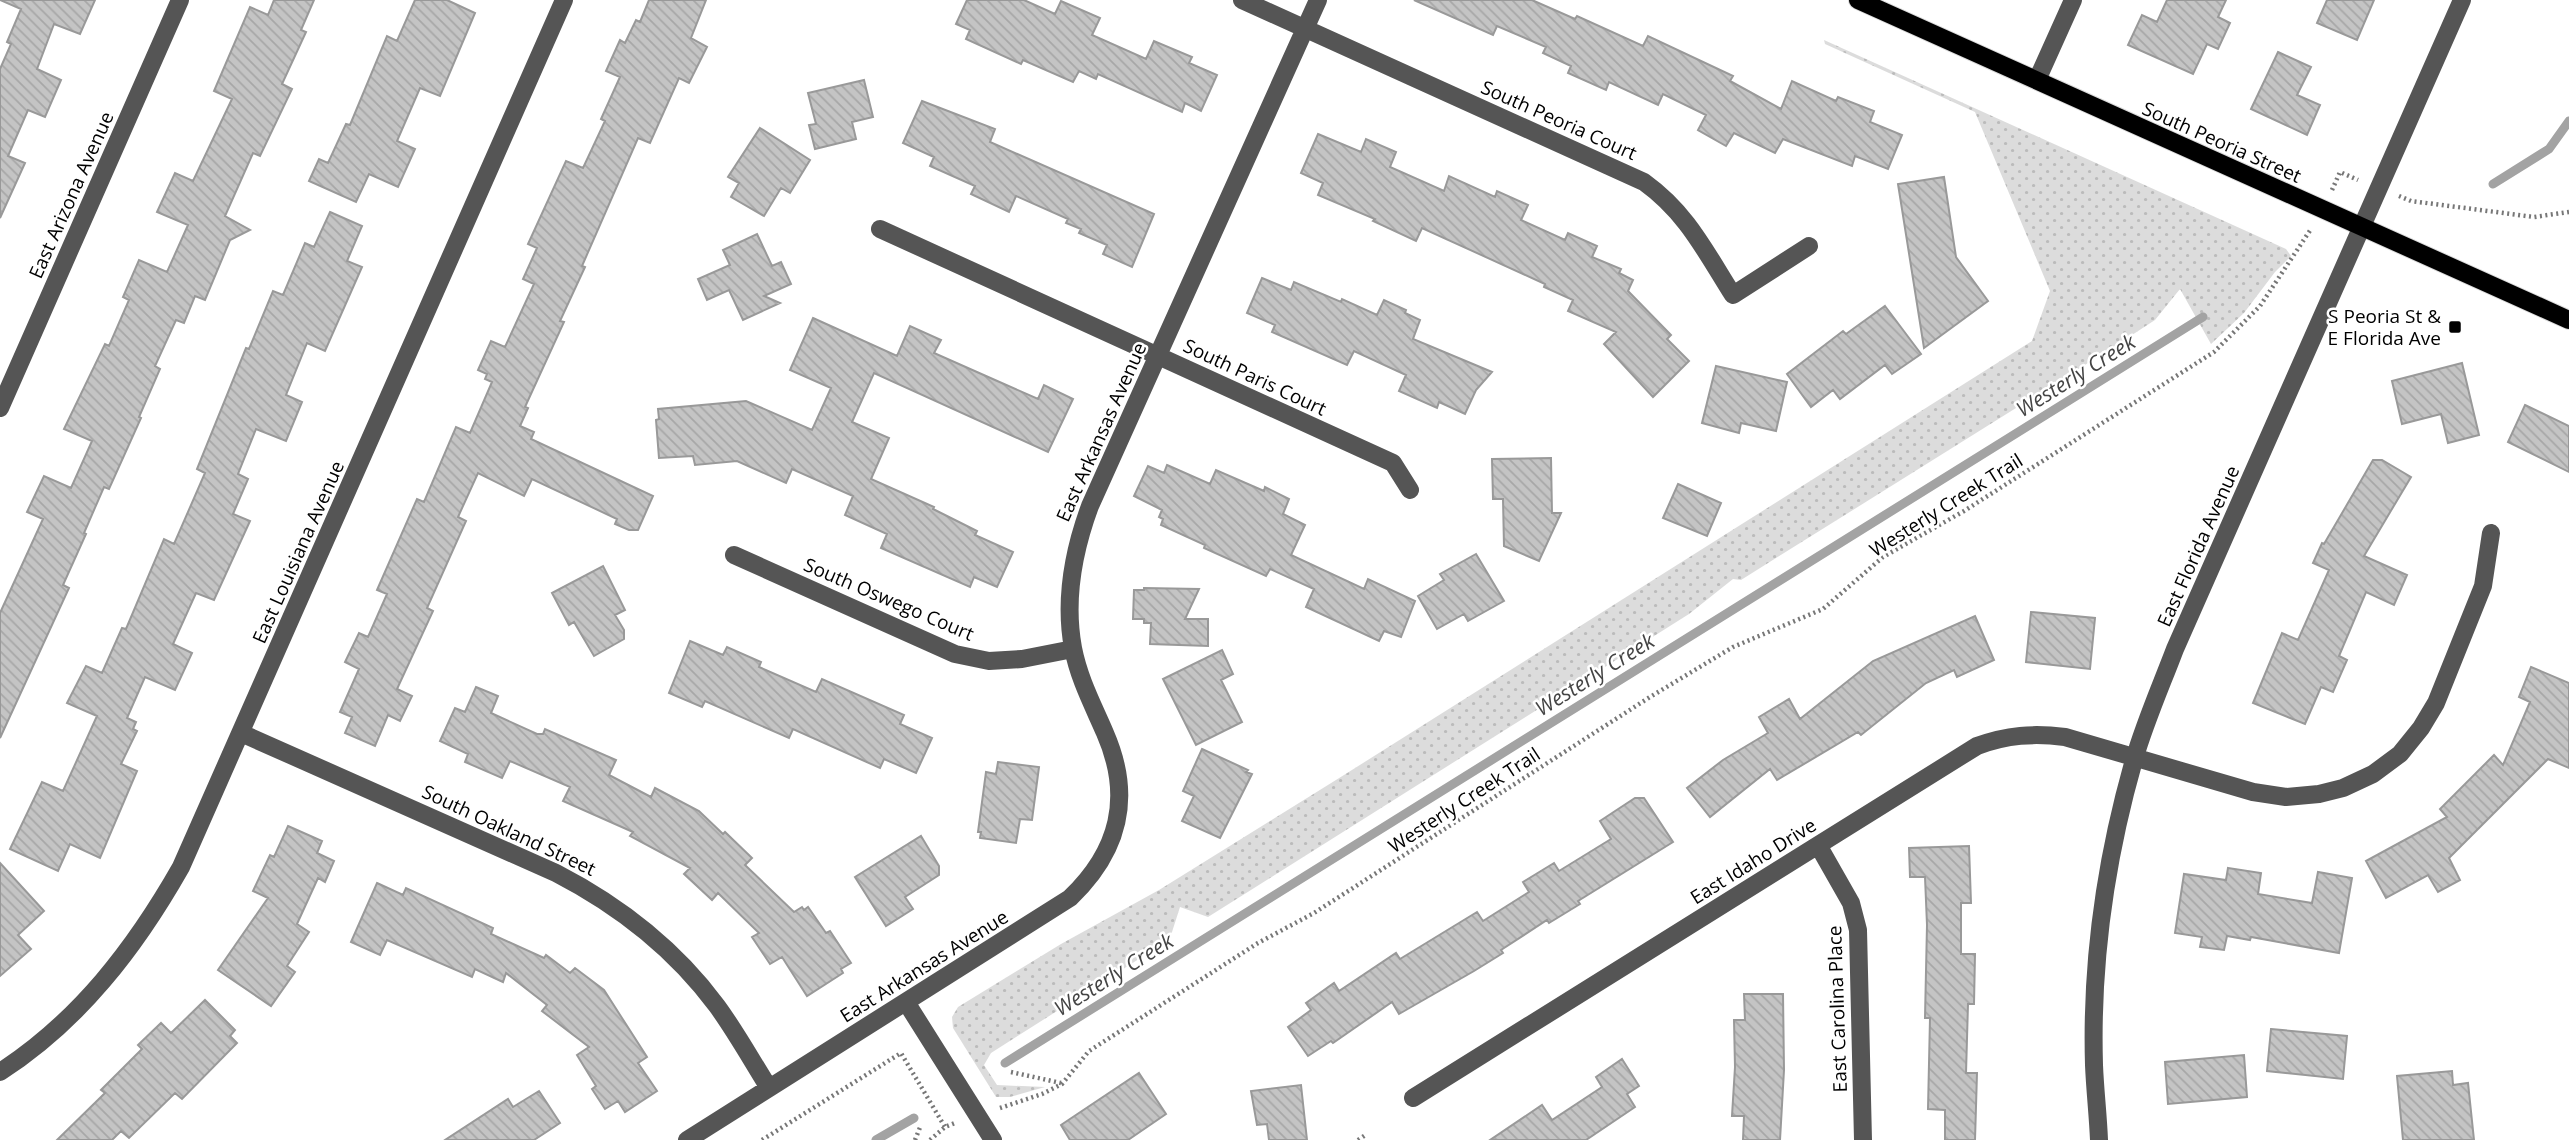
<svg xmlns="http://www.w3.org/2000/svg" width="2569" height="1140" viewBox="0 0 2569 1140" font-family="'Open Sans',sans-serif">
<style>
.grass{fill:url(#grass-dots)}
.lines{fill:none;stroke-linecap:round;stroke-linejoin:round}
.stream{stroke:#a3a3a3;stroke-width:9}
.building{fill:url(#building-back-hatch);stroke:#999;stroke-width:2}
.major-casing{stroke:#dbdbdb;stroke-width:20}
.path{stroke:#777;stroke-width:4.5;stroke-dasharray:2 3.5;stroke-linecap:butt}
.minor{stroke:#555;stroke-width:18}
.major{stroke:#000;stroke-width:18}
.poi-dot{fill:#000;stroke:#fff;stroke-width:2.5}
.labels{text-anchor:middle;stroke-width:5;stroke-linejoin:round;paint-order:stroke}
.street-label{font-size:19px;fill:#000;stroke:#fff}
.poi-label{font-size:19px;fill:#000;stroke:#fff;text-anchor:end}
.water-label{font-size:21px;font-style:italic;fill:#444;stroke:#fff}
</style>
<defs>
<pattern id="grass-dots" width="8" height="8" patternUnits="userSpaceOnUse" patternTransform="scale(1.75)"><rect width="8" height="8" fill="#dcdcdc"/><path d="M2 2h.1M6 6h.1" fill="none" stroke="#bbb" stroke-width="1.8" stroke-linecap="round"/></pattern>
<pattern id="building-back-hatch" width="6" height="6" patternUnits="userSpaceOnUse" patternTransform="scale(1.75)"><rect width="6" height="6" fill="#c4c4c4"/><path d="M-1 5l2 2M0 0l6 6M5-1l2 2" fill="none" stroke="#a7a7a7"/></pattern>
</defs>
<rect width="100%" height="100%" fill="#fff"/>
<!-- grass -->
<path class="grass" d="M1824 40 2286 249 2291 256 2275 272 2244 313 2211 344 2180 289 2155 320 2112 348 1741 580 1733 579 1689 614 1208 917 1180 907 1172 932 1164 943 991 1053 984 1065 997 1085 1045 1087 1010 1097H996L953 1028 952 1017 958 1007 1061 944 1159 890 1344 775 2032 341 2050 291 1975 112 1825 44Z"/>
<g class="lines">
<!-- stream -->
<path class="stream" d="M2493 184 2549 149 2569 121
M1005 1063 2203 317
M876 1140 914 1118"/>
</g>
<!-- building -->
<path class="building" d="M0 0H95L80 34 54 24 37 69 61 80 45 117 28 110 8 156 25 163 0 218V69L11 44 7 42 21 9Z
M274 0H314L301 30 306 32 282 84 292 89 260 156 253 153 225 216 250 230 230 240 205 300 195 296 184 323 176 320 155 366 160 369 139 417 141 418 109 489 104 487 84 533 86 534 63 585 69 588 0 738V613L43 519 27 512 44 476 71 488 92 441 64 429 105 344 109 346 129 300 123 297 139 260 167 272 188 225 157 212 175 173 193 181 232 99 214 91 250 7 268 15Z
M415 0H447L475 13 440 96 420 88 397 141 415 149 398 187 369 174 356 202 309 181 319 159 328 163 346 124 350 125 387 36 397 41Z
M649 0H706L691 38 707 47 689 83 679 78 650 143 638 138 582 266 585 267 560 321 564 322 525 407 528 408 520 426 534 432 531 439 653 496 638 530H629L615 524 617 519 532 479 524 496 478 473 458 517 466 521 427 608 433 611 397 689 412 696 400 721 388 715 375 746 345 733 352 717 340 712 359 669 345 662 359 633 368 637 387 594 377 590 417 499 424 502 456 427 470 433 492 382 485 379 487 374 478 370 491 341 505 347 534 284 523 279 537 248 528 244 566 161 583 168 605 121 601 119 620 77 606 71 620 40 625 43 636 20 640 22Z
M967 0H1024L1055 14 1061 1 1100 18 1092 35 1146 59 1154 41 1192 57 1189 63 1217 75 1201 111 1185 103 1182 112 1098 74 1096 79 1079 71 1073 82 1023 60 1021 64 966 39 970 30 956 24Z
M1414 0H1532L1575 19 1577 16 1643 46 1648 36 1733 76 1730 81 1781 109 1792 81 1836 101 1838 97 1874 111 1870 122 1902 135 1888 169 1855 156 1852 166 1783 139 1775 153 1734 133 1726 146 1698 130 1706 115 1663 94 1658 105 1609 82 1606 90 1568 73 1571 66 1543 53 1546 47 1497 26 1493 35Z
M2167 0H2226L2218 17 2230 23 2218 49 2207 44 2193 74 2128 45 2142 15 2157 22Z
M2327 0H2374L2357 40 2317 23Z
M2278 52 2311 67 2297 95 2320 105 2307 135 2251 109Z
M864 80 873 117 852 122 856 139 815 149 809 125 816 124 808 93Z
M922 101 995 129 990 142 1154 214 1132 267 1103 254 1107 245 1079 233 1081 229 1066 223 1068 219 1016 196 1009 212 971 194 975 186 930 166 934 157 903 143Z
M760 128 810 160 790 193 781 188 764 216 731 197 739 183 728 177Z
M1318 134 1361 152 1366 139 1396 152 1390 167 1444 191 1449 176 1495 197 1497 191 1528 205 1521 220 1565 240 1568 233 1597 246 1592 257 1621 269 1619 273 1633 280 1628 291 1671 335 1667 339 1689 361 1653 397 1604 344 1616 332 1568 311 1573 300 1544 287 1545 284 1422 228 1416 241 1373 221 1375 219 1318 195 1323 183 1301 173Z
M1944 177 1956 257 1988 301 1924 348 1898 184Z
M330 212 362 226 347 261 362 267 325 351 307 343 286 395 302 402 286 441 256 429 238 474 248 479 233 514 250 521 214 600 196 593 173 644 192 653 175 690 145 677 127 718 136 722 133 729 137 731 121 764 137 771 100 858 70 844 58 871 10 849 42 782 63 791 97 716 67 703 86 666 102 673 122 628 126 629 164 539 174 544 205 473 197 469 246 348 249 349 273 291 283 295 305 243 314 247Z
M757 234 772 266 781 262 791 284 764 296 780 303 743 320 729 290 707 300 698 279 730 265 723 250Z
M1262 278 1291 290 1294 282 1341 302 1342 299 1377 315 1384 300 1406 310 1405 313 1420 320 1413 339 1492 372 1476 390 1465 414 1439 402 1437 408 1399 391 1406 375 1354 351 1347 365 1272 332 1275 325 1247 313Z
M1885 306 1921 354 1892 374 1885 365 1840 399 1833 390 1811 407 1787 374 1843 331 1846 334Z
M813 318 897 356 910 326 941 340 934 353 995 380 1038 399 1044 385 1073 399 1048 452 874 373 852 422 889 438 871 479 934 507 933 509 977 531 975 535 1013 552 997 587 974 577 970 587 881 548 887 534 845 515 853 496 792 469 786 483 737 461 695 465 693 456 659 458 656 420 659 419 658 409 746 401 812 430 831 388 790 370Z
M2462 363 2479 435 2448 443 2441 414 2402 424 2392 381Z
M1716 366 1787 382 1776 431 1741 423 1739 433 1702 423Z
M2525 405 2569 426V472L2508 442Z
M1551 458 1552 513H1561L1539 561 1504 546 1503 499H1493L1492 459Z
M2373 460H2382L2411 477 2364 556 2407 575 2394 605 2366 592 2339 656 2347 660 2333 692 2321 687 2305 724 2253 703 2282 633 2298 640 2329 570 2313 563 2322 543 2324 544Z
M1167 465 1210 484 1216 470 1264 491 1265 487 1289 499 1283 514 1305 525 1291 555 1364 589 1368 579 1415 601 1401 637 1384 631 1379 641 1306 607 1314 589 1270 569 1266 576 1204 548 1205 545 1161 525 1163 519 1159 517 1162 510 1134 496 1148 466 1164 473Z
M1678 484 1721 503 1707 536 1663 518Z
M1476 554 1504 601 1468 621 1464 614 1437 629 1418 596 1444 580 1440 574Z
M603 566 625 610 615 615 624 630V639L594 656 574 622 569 625 552 593Z
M1144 588 1199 589 1185 619H1208V646L1150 644 1151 623H1144V619H1133L1134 590H1144Z
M2031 612 2095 618 2090 669 2026 662Z
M1975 616 1994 660 1957 677 1954 670 1926 683 1861 735 1858 732 1777 780 1770 769 1710 817 1687 788 1723 760 1768 733 1759 717 1789 699 1800 719 1873 661Z
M690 641 723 655 727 647 761 662 759 667 816 692 822 679 904 715 900 724 932 738 916 773 884 759 880 768 793 729 789 738 705 701 702 707 669 693Z
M1222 650 1233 674 1221 680 1242 722 1196 745 1163 679Z
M2531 667 2569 683V768L2548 759 2449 858 2460 880 2438 892 2428 875 2386 898 2366 861 2447 817 2440 809 2494 755 2503 765 2530 702 2519 697Z
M476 687 498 696 491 713 537 734H543L545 729 616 760 609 775 651 797 655 788 699 811 723 834 725 832 752 858 745 865 794 912 802 907 804 910 808 907 826 933 830 931 851 963 841 969 843 973 807 996 782 957 770 964 752 937 759 933 718 893 712 900 684 874 690 868 630 836 633 832 563 801 570 787 510 761 502 778 465 762 468 754 440 741 455 708 465 712Z
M1202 749 1248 770 1246 772 1252 774 1220 838 1182 821 1194 796 1183 791Z
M998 762 1039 767 1032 820 1020 819 1016 843 980 838 981 832H978L986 772 996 774Z
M1635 798H1644L1673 842 1578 901 1580 904 1549 923 1547 920 1501 950 1503 953 1474 971 1399 1014 1392 1002 1333 1043 1331 1041 1308 1056 1288 1027 1311 1010 1306 1003 1334 983 1339 991 1396 953 1400 959 1477 912 1483 921 1529 892 1523 882 1554 863 1559 871 1611 839 1600 821Z
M288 826 322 841 317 853 334 861 325 882 318 878 297 924 309 932 287 966 295 972 271 1006 218 970 268 898 253 891 270 855 274 857Z
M921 836 939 866V875L905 897 913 909 886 926 855 877Z
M1969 846 1971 903H1961V954H1975L1974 1004H1968L1966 1073H1977L1975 1140H1945V1110L1928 1109 1930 1018H1925L1927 925 1925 877H1910L1909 848Z
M0 863 44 911 18 935 31 949 0 976Z
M2228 868 2261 873 2258 894 2312 903 2318 872 2352 878 2339 953 2251 937 2250 940 2227 936 2224 950 2200 947 2202 937 2175 933 2184 874 2226 880Z
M377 883 403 895 406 888 493 928 491 934 544 958 546 955 570 973 575 968 604 990 647 1057 638 1063 657 1091 625 1112 618 1101 605 1109 592 1089 596 1086 577 1055 589 1047 542 1011 547 1005 506 973 503 982 475 969 472 977 387 940 380 955 351 942Z
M1744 994H1783L1784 1070 1780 1140H1743L1744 1116H1732L1735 1067 1734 1020H1745Z
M205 1000 235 1030 230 1036 237 1043 182 1099 175 1093 129 1138 121 1131 112 1140H57L105 1093 101 1090 142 1049 138 1045 161 1023 171 1033Z
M2271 1029 2347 1036 2343 1079 2267 1071Z
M2244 1055 2247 1097 2168 1104 2165 1062Z
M1622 1059 1639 1086 1627 1094 1635 1107 1586 1140H1490L1542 1105 1552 1120 1602 1087 1596 1077Z
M2452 1071 2453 1085 2468 1083 2474 1140H2403L2397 1076Z
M1139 1073 1166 1114 1128 1140H1070L1061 1125Z
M1301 1085 1307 1140H1269L1267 1124 1257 1125 1251 1091Z
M539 1091 560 1123 534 1140H445L508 1099 513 1107Z"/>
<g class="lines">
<!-- major casing -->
<g class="major-casing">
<path id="major" d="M1858 0 2569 320"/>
</g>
<!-- path -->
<path class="path" d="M2332 190 2340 172 2358 180
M2399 196 2411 201 2534 217 2569 212
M1011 1072 1061 1083
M1000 1108 1042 1094 1062 1084 1089 1051 1258 943 1314 913 1650 697 1733 647 1823 609 1883 557 1964 511 2214 352 2260 306 2311 229
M762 1140 901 1053 945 1127
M915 1140 921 1125
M930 1140 945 1127 955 1123
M1358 1140 1367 1134"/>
<!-- minor -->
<path class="minor" d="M1242 0 1644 182C1687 213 1705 251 1733 295L1809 246
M2037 80 2073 0
M880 229 1393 463 1410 490
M0 408 180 0
M734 555 955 654 989 661 1022 659 1073 649
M241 733 556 873C620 906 674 948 717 1006 736 1032 752 1061 769 1088
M1818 845 1851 903 1858 930 1863 1140
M906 1002 993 1140
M0 1072C79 1021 135 948 181 867L564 0
M1413 1098 1977 746C2007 735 2033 733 2065 737L2253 792 2286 797 2319 794 2343 788 2373 774 2400 754 2421 728 2436 703 2483 586 2491 533
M687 1140 1070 898C1119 851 1133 797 1105 733 1093 705 1079 679 1073 648 1064 599 1073 552 1090 506L1318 0
M2099 1140C2098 1115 2095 1090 2094 1065 2091 963 2106 858 2134 760 2145 722 2161 686 2175 649L2462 0"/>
<!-- major -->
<use href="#major" class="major"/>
</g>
<!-- markers -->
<rect class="poi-dot" x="2448" y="320" width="14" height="14" rx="3.5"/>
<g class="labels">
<!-- street labels -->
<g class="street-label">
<text transform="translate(1559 120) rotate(24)" y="7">South Peoria Court</text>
<text transform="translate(2222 142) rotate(24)" y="7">South Peoria Street</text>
<text transform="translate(71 195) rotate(-66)" y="7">East Arizona Avenue</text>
<text transform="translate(1255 377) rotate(25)" y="7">South Paris Court</text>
<text transform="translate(1101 432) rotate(-66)" y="7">East Arkansas Avenue</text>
<text transform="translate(1946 505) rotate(-32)" y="7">Westerly Creek Trail</text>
<text transform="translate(2198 546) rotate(-66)" y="7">East Florida Avenue</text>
<text transform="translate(298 552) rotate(-66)" y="7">East Louisiana Avenue</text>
<text transform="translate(889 599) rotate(23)" y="7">South Oswego Court</text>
<text transform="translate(1464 800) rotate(-33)" y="7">Westerly Creek Trail</text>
<text transform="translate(509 830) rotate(25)" y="7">South Oakland Street</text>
<text transform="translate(1753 861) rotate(-32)" y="7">East Idaho Drive</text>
<text transform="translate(924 966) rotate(-32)" y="7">East Arkansas Avenue</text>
<text transform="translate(1837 1009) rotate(-92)" y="7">East Carolina Place</text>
</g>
<!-- poi labels -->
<g class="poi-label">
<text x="2441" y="323">S Peoria St &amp;<tspan x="2441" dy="22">E Florida Ave</tspan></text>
</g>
<!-- water labels -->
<g class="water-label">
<text transform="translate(2076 376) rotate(-32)" y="7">Westerly Creek</text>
<text transform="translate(1595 675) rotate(-32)" y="7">Westerly Creek</text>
<text transform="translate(1114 975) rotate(-32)" y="7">Westerly Creek</text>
</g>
</g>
</svg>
